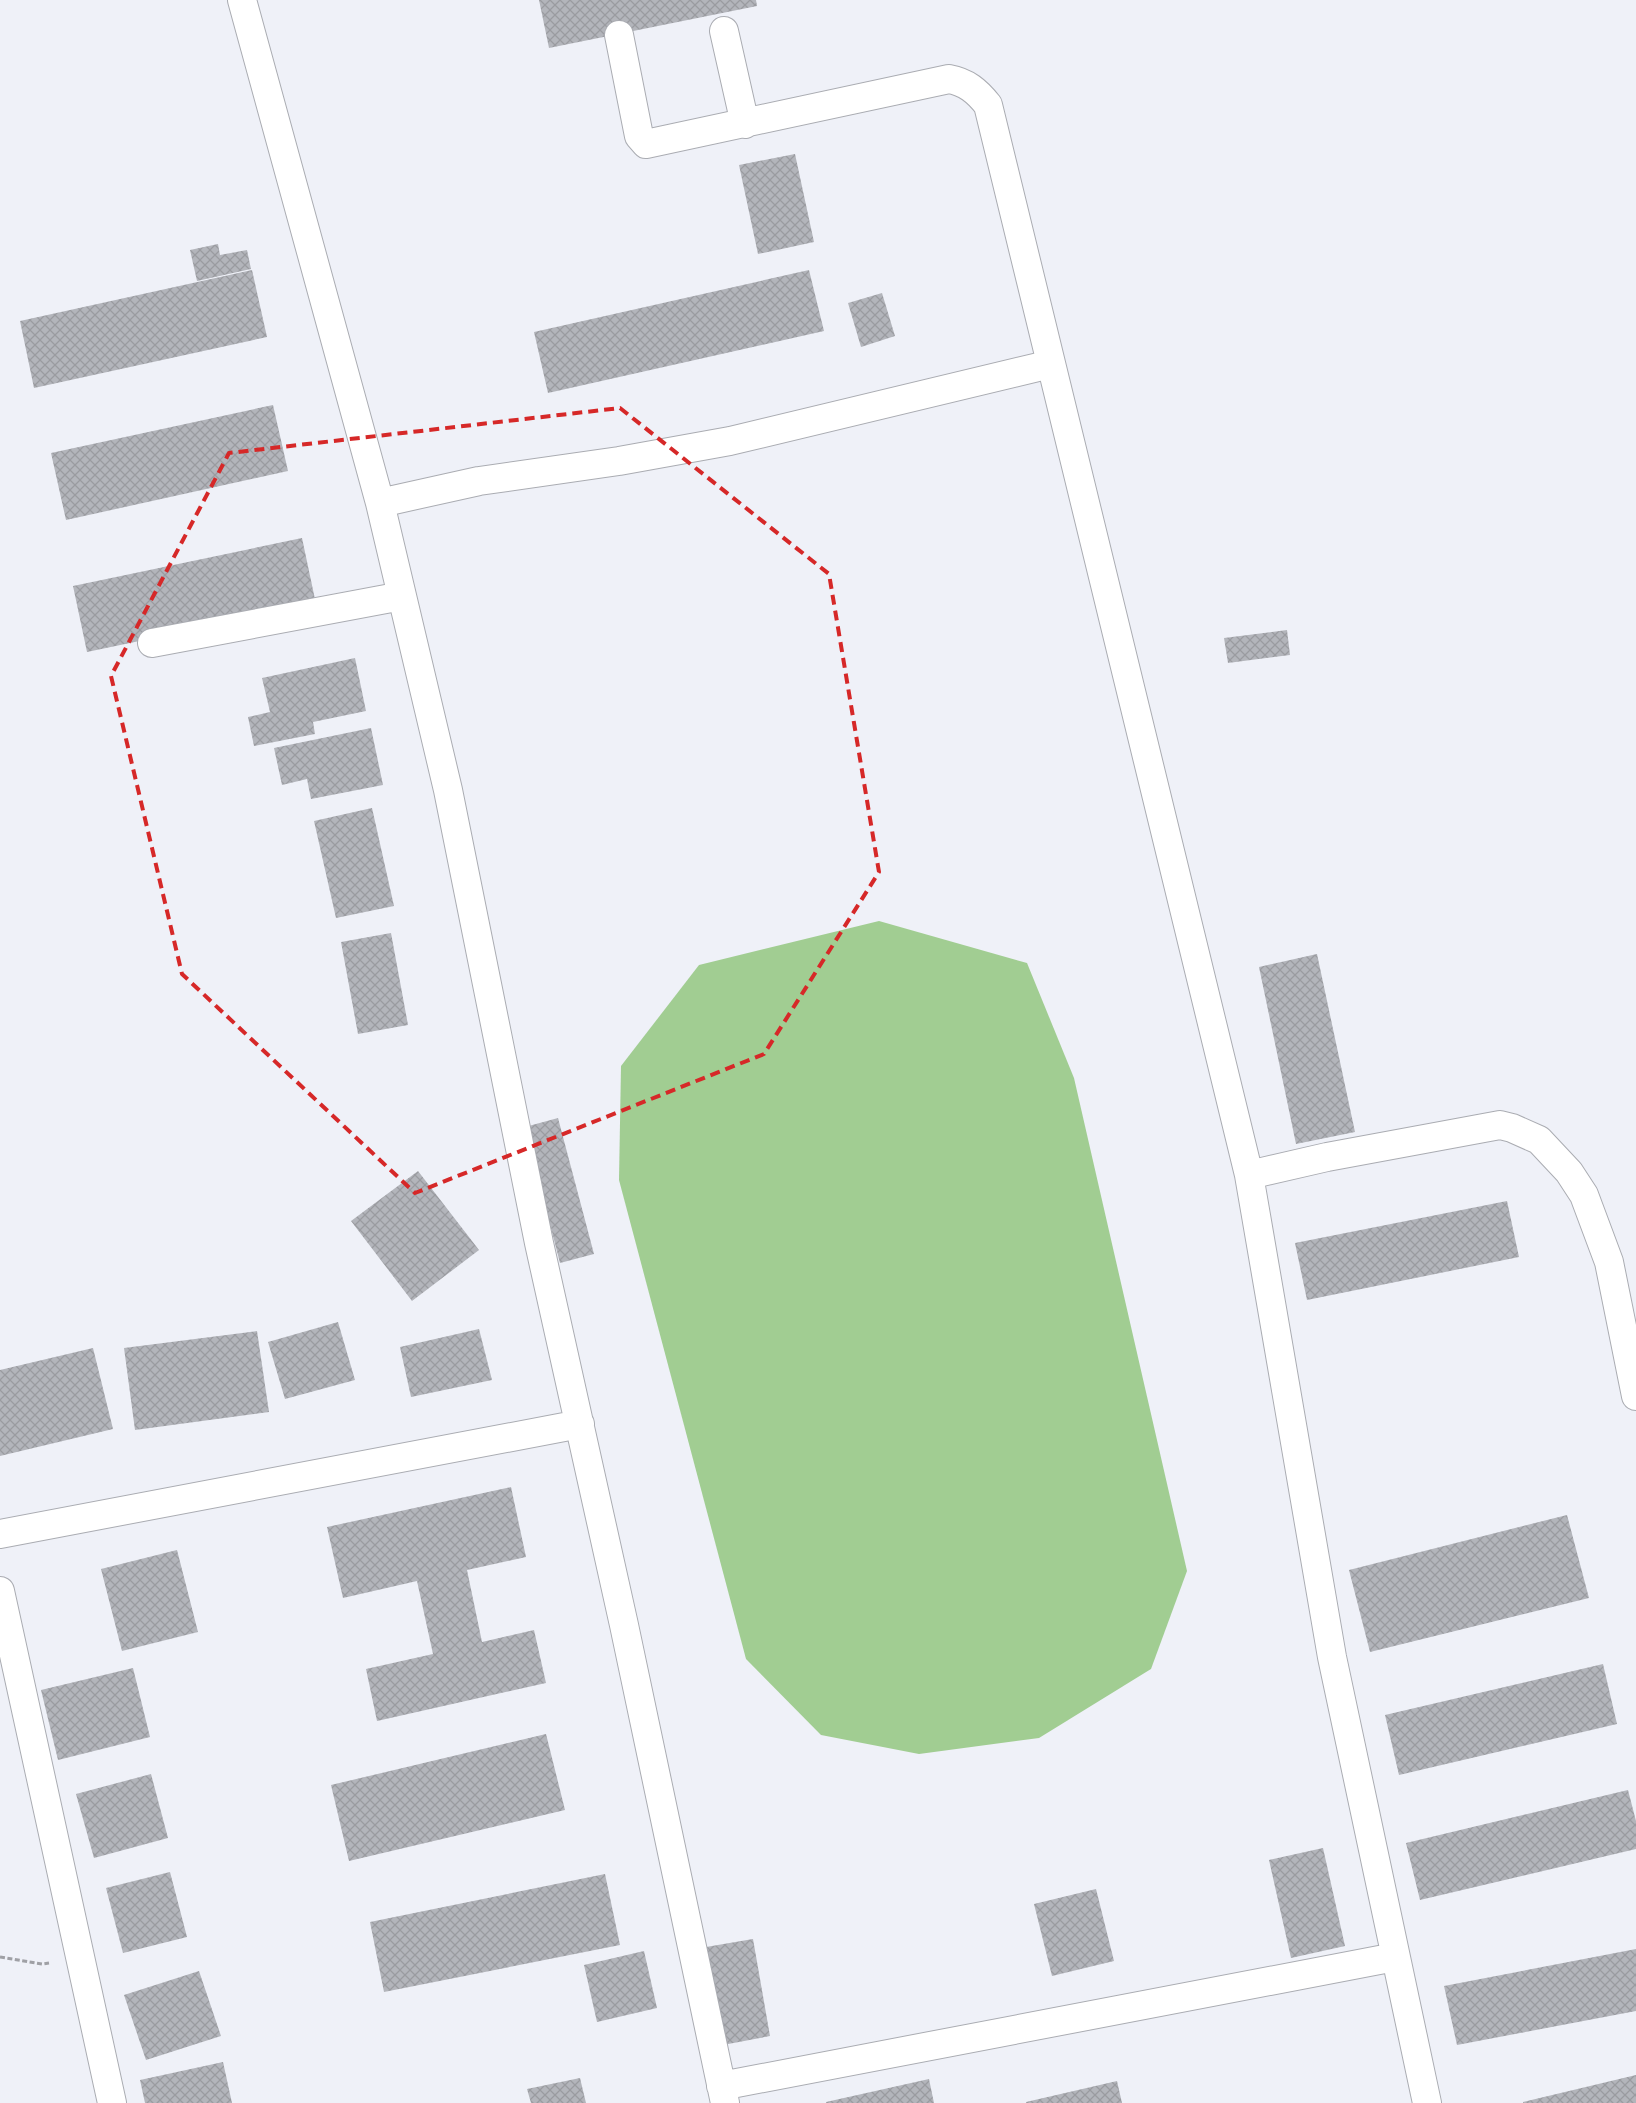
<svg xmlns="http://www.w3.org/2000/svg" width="1636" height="2103" viewBox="0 0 1636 2103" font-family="Ubuntu,sans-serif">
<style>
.pitch{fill:#a1cd92}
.building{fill:url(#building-cross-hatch)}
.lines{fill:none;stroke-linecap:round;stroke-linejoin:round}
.minor-casing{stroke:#aaacb2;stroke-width:30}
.path{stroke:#9fa0a5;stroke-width:3;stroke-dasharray:5 2.5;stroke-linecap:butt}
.minor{stroke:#fff;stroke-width:28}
.marked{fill:none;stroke:#d62828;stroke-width:4;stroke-dasharray:10 6;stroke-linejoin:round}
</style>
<defs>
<pattern id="building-cross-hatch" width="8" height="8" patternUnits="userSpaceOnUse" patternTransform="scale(1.25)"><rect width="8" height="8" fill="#b3b5bb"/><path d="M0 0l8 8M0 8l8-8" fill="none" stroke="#9a9ba0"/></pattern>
</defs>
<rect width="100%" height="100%" fill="#eff1f8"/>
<!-- pitch -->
<path class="pitch" d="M879 921 1027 963 1074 1078 1187 1571 1151 1669 1039 1738 919 1754 821 1735 746 1659 619 1180 621 1066 699 965Z"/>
<!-- building -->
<path class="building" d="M539 0H756L757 6 549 48Z
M795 154 814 242 758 254 739 165Z
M218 244 220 255 247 250 251 269 197 281 190 250Z
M252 270 267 337 34 388 20 321Z
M809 270 824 331 548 393 534 332Z
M882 293 895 336 861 347 848 303Z
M273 405 288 471 66 520 51 453Z
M302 538 316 604 87 652 73 586Z
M1287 630 1290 655 1228 663 1224 638Z
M355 658 366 711 313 722 315 734 254 746 248 717 270 712 262 678Z
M371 728 383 785 311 799 307 779 282 785 274 748Z
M372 808 394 906 336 918 314 821Z
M391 933 408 1025 358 1034 341 942Z
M1317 954 1355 1132 1296 1144 1259 967Z
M558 1118 594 1254 560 1263 525 1127Z
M418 1171 479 1250 412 1301 351 1221Z
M1507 1201 1519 1257 1307 1300 1295 1243Z
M338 1322 355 1380 285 1399 268 1342Z
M479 1329 492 1380 411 1397 400 1347Z
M257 1331 269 1412 135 1430 124 1348Z
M93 1348 113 1429 0 1456V1370Z
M511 1487 526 1557 467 1570 482 1642 534 1630 546 1683 377 1721 366 1669 433 1654 417 1581 343 1598 327 1527Z
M1567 1515 1589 1598 1370 1652 1349 1570Z
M177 1550 198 1632 122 1651 101 1569Z
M1603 1664 1617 1724 1399 1775 1385 1715Z
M133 1668 150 1737 58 1760 41 1690Z
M546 1734 565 1810 349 1861 331 1785Z
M151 1774 168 1838 94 1858 76 1794Z
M1628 1790 1636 1821V1849L1420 1900 1406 1843Z
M1323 1848 1345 1946 1291 1958 1269 1860Z
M170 1872 187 1937 123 1953 106 1888Z
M605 1874 620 1945 384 1992 370 1922Z
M1096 1889 1114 1961 1052 1976 1034 1904Z
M753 1939 770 2036 723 2045 706 1947Z
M1636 1949V2011L1457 2045 1444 1986Z
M644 1951 657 2008 597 2022 584 1965Z
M199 1971 221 2036 146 2060 124 1995Z
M223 2062 232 2103H145L140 2080Z
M1636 2075V2103H1523V2102Z
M580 2078 586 2103H531L527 2089Z
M929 2079 934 2103H826V2102Z
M1117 2081 1122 2103H1026V2102Z"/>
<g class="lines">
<!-- minor casing -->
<g class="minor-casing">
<path id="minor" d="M242 0 380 503
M724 31 745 124
M619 35 639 136 646 144 949 79C966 82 977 91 988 105L1249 1175
M152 643 402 596
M0 1534 580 1424
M0 1591 112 2103
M721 2086 1395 1957
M725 2103 624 1625 539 1243 448 790 380 503 479 481 619 461 730 441 1051 364
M1427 2103 1332 1657 1249 1175 1327 1157 1500 1125 1512 1128 1539 1140 1569 1172 1584 1195 1609 1262 1636 1396"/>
</g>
<!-- path -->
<path class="path" d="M0 1957 42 1964 49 1963"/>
<!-- minor -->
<use href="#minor" class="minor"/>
</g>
<!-- marked area -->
<path class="marked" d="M620 408 829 574 879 872 764 1054 415 1193 182 974 111 676 229 453Z"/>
</svg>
